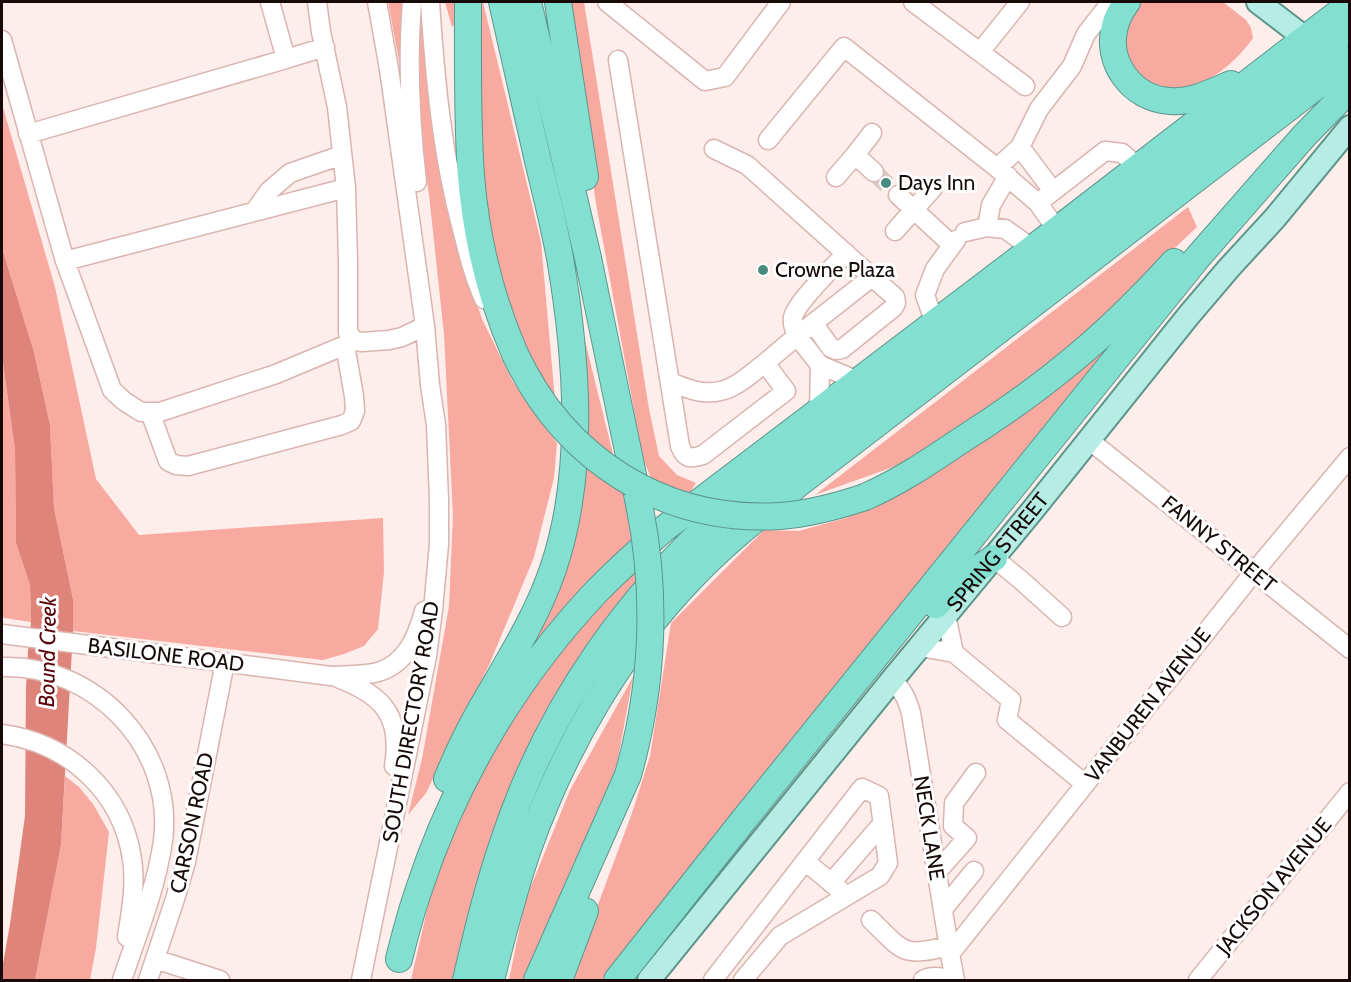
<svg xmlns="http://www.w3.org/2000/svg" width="1351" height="982" viewBox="0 0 1351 982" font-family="Cabin,sans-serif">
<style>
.green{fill:#f8aaa1}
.water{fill:#df847b}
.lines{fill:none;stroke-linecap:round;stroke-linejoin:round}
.minor-tunnel{stroke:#dacbc9;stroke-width:18;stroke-dasharray:18 9;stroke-linecap:butt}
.minor-casing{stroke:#dab4af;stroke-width:21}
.major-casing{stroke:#5d958b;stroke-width:26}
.highway-casing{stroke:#5d958b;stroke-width:28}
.minor{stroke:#fff;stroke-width:18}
.major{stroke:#b5ece3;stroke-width:22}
.highway{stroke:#83e0d1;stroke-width:26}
.highway-bridge-casing{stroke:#5d958b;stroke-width:28;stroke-linecap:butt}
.highway-bridge{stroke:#83e0d1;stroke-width:26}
.poi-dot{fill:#468a80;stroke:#fff;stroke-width:2}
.labels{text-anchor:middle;stroke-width:6;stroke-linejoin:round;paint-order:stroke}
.poi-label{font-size:21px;fill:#170a09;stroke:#fff;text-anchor:start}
.street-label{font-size:21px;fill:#170a09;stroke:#fff}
.water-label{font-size:22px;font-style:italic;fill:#590408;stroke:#fff}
</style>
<rect width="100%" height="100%" fill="#fdedeb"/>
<!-- green -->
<path class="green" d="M388 2H405L400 66Z
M445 2H458V20L452 27Z
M479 2H483L541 242 555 400 509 318 488 239 481 175Z
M564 2H584L649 409 659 456 677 475 696 483 689 494 651 478 643 459 597 209Z
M1139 2H1223L1246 20 1251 28 1253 38C1241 55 1222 74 1202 82 1188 89 1170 90 1154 91L1124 59 1126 21Z
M421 24 443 184 460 253 482 319 512 380 524 399 557 443 554 478 534 557 490 663 426 793 408 815 422 759 449 606 453 516 444 334 429 195 416 104Z
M2 104 55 287 96 479 139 535 383 518 384 572 378 629 364 646 344 654 323 660 73 631V599L54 508 50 425 34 352 2 248Z
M1188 207 1197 227 1029 386 896 466 815 495Z
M1159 291 607 980H570L632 813 650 756 671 623 764 530 799 531 846 518 875 503Z
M583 333 623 494 634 545 514 675 586 429Z
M2 356 15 450 16 543 30 585 31 622 4 618 2 616Z
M636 568 639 588 580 665 460 980H411L434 879 496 741 555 651Z
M633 677 617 764 567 897 529 980H509L525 901 570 790Z
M65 776 79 787 93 804 109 832 96 948 90 980H35L61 845Z"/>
<!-- water -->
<path class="water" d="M2 248 34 352 50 425 54 508 73 599V631L61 845 35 980H2V969L10 924 25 816 26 687 28 651 31 622 30 585 16 543 15 450 2 356Z"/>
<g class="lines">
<!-- minor-tunnel -->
<path class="minor-tunnel" d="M874 172 898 195"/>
<!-- minor casing -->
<g class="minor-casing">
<path id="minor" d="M270 2 286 59 325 47
M317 2 321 32 337 107 346 188 348 262V333L355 341 362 342 389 340 402 337 425 326
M412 2C407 64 410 121 417 182
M430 2C435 78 442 155 462 229 468 253 474 277 484 299
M607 2 705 81 725 77 781 2
M913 2 1025 86
M2 40 65 261
M980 52 1020 2
M618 60 680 446C685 459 690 459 703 455L786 391 765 363 797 336 820 365
M28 134 286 59
M768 140 844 47 997 168
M1020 147 1039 109 1072 66 1086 34 1111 2
M714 149 747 165 872 277 895 297 896 303 893 308 842 349 836 350 831 348 813 323
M855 155 872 133
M836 177 855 155 874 172
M346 188 65 261 112 390 124 401 141 412H160L276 374 355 341
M898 195 952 245
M1038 203 997 168 1020 147 1053 191
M254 212 269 191 290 173 342 155
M987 227 991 205 1008 176
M1057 230 1038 203 1105 151 1122 153 1138 167
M895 231 933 188
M965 232 987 227 1005 229 1032 248
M846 253C834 267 797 301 793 317 792 324 794 330 797 336L872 277
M936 321 931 312 925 295 935 269 956 240
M670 385 675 384C684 387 693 391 702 392 730 395 744 379 765 363
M819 410 820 365 858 381
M150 412 168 461 176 465 188 466 342 425 351 421 355 411 354 396 345 345
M1089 440 1350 649
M994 558 1022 581 1062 617
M2 634 331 676C346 675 363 676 378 672 406 664 417 637 424 611
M920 647 954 653 946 615
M954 653 1011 700 1007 720 1085 784
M2 667C94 664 175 747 163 841 156 889 137 935 122 980
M338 678C383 695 402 716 394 766
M892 680C903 690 907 699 911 713L950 954 955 980
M2 734C68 743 122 791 132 859 136 885 131 911 127 937
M805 861 841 891
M936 873 967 838 953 826 954 803 976 773
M831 883 883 823
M943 909 974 871
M871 920C903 951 902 958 948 946
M950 954 1254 572 1350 457
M155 959 220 980
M148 980 175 899 186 862 225 662
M361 980 427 656 433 610 439 544V500L436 425 430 385 425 326 389 69 377 2
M713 980 862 788 879 796 888 863 880 876 780 936 743 980
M923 980C932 975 941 977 950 980
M1198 980 1350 792"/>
</g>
<!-- major casing -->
<g class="major-casing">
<g id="major">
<path d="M1258 2 1318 48"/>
<path id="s1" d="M649 980 892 680 1032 511 1189 315 1229 268 1275 218 1350 127"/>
</g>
</g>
<!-- highway casing -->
<g class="highway-casing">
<path id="highway" d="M468 2C468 60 467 118 471 176 476 237 491 299 515 354
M528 2 588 258 638 499
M558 2 585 177
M1127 2C1122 9 1117 17 1115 26 1105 62 1132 99 1170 101 1191 103 1212 92 1231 84
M865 497C899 482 929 462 960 441 1000 416 1039 388 1075 358 1110 329 1143 296 1174 262
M936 605 955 584 994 558
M447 779C457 755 468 732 481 709 507 663 536 619 553 569 586 472 577 358 560 258 554 226 546 193 538 161 526 108 514 55 502 2
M399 959C405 935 411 912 419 889 455 779 516 677 595 593 617 570 641 549 665 528L1057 230 1350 4
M466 980C477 933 488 886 504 840 549 705 632 587 742 496L1254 105 1322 51 1350 28
M491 980C502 936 513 892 528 849 564 747 620 651 695 574 728 540 765 511 802 481L1296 102 1350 60
M537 980 628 775
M559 980 585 911
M617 980 742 822 1198 257 1304 136 1350 89"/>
</g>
<!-- minor -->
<use href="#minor" class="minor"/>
<!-- major -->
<use href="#major" class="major"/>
<!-- highway -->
<use href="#highway" class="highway"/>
<!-- highway-bridge casing -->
<g class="highway-bridge-casing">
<path id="highway-bridge" d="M515 354C564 459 663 523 780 516 809 514 838 506 865 497
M628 775C654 683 658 593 638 499"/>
</g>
<!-- highway-bridge -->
<use href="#highway-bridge" class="highway-bridge"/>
</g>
<!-- markers -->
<g class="poi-dot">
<circle cx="886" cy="183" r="6"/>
<circle cx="763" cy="270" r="6"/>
</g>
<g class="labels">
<!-- poi labels -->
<g class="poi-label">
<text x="898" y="190">Days Inn</text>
<text x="775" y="277">Crowne Plaza</text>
</g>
<!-- street labels -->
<g class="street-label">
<text transform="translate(1219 544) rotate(39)" y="7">FANNY STREET</text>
<text dy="7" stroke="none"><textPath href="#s1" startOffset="552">SPRING STREET</textPath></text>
<text transform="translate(166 655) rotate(7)" y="7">BASILONE ROAD</text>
<text transform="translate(1148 705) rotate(-52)" y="7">VANBUREN AVENUE</text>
<text transform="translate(411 722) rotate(-80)" y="7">SOUTH DIRECTORY ROAD</text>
<text transform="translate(192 823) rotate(-78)" y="7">CARSON ROAD</text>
<text transform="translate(929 828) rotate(81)" y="7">NECK LANE</text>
<text transform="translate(1274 886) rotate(-51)" y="7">JACKSON AVENUE</text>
</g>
<!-- water labels -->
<g class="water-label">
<text transform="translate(47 652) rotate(-89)" y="8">Bound Creek</text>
</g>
</g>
<!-- border -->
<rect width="1351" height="982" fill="none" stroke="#170a09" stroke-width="6"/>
</svg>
